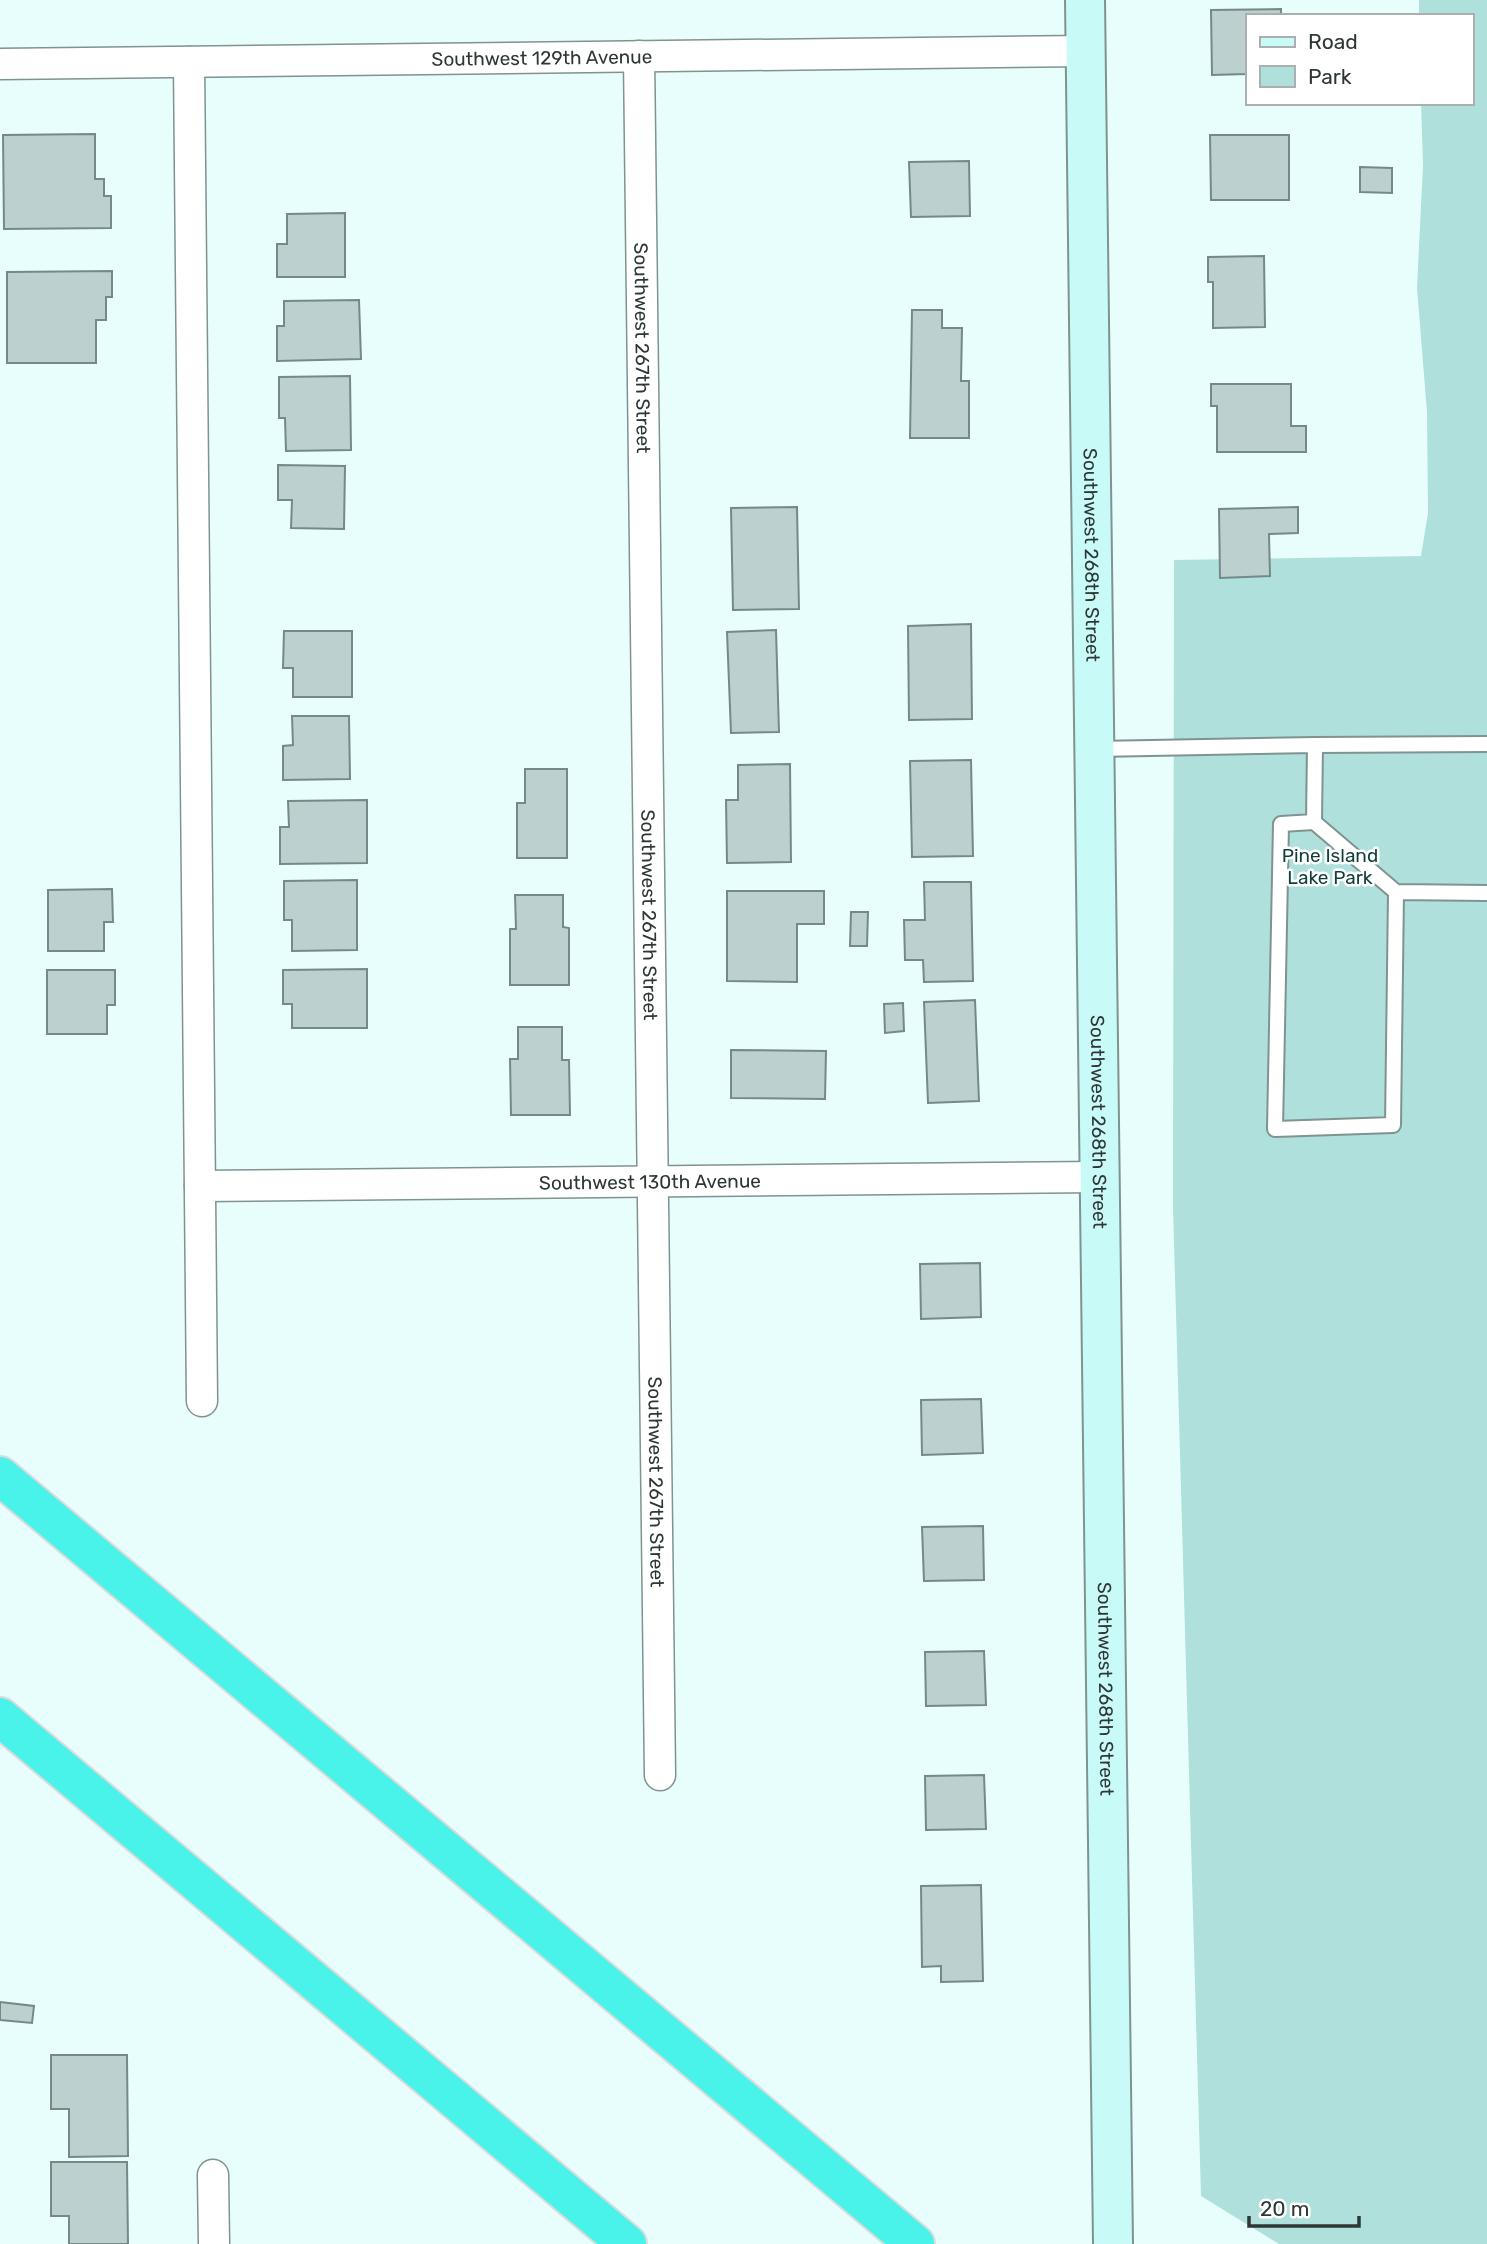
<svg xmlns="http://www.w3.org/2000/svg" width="1487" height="2244" viewBox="0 0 1487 2244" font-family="Rubik,sans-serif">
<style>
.green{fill:#afe0db}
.building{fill:#bcd1cf;stroke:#758987;stroke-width:2}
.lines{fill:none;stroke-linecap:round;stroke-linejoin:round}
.lane-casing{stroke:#7f9391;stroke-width:18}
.street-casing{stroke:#7f9391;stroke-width:33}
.secondary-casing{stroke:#7f9391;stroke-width:42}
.highway-casing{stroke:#dadbdb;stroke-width:42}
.lane{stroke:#fff;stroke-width:14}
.street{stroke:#fff;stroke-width:30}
.secondary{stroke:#c8fbf8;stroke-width:38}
.highway{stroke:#49f3e9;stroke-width:38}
.labels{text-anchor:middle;stroke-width:5;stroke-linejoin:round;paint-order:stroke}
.street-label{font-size:19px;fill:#2f3736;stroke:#fff}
.park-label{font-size:19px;fill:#103f3b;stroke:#fff}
</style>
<rect width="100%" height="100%" fill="#e8fefc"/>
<!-- green -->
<path class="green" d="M1419 0H1487V2244H1279L1201 2196 1173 1207 1174 560 1421 556 1428 513 1427 412 1417 288 1423 165 1421 103H1471V16H1419Z"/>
<!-- building -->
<path class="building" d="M1281 9V16H1247V74L1212 75 1211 10Z
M95 134V179H104V196H111V228L4 229 3 135Z
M1210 135H1289V200H1211Z
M969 161 970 216 911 217 909 162Z
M1360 167 1392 168V193L1360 192Z
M345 213V277H277V244H287V214Z
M1264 256 1265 327 1213 328V282H1208V257Z
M112 271V297H106V320H96V363H7V272Z
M359 300 361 359 277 361V326H284V301Z
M912 310H942V328H962L961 381H969V438H910Z
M350 376 351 450 286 451 285 418H279V377Z
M1211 384H1291V426H1306V452H1217V406H1211Z
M278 465 345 466 344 529 291 528 292 500H278Z
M797 507 799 609 733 610 731 508Z
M1298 507V533L1269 534 1270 576 1220 578 1219 509Z
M971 624 972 719 909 720 908 626Z
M776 630 779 732 731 733 727 632Z
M284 631H352V697H293V668H283Z
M292 716H349L350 779 283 780V746L293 745Z
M971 760 973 856 912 857 910 761Z
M790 764 791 862 727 863 726 800H738V765Z
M525 769H567V858H517V803H525Z
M367 800V863L280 864V827H289L288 801Z
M357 880V950L292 951V920H284V881Z
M924 882H971L973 981 924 982 923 960H905L904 920H925Z
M112 889 113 922H104V951H48V890Z
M727 891H824V924H797V982L727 981Z
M515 895H563V927L569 928V985H510V929H516Z
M851 912H868L867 946H850Z
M367 969V1028H292V1004H283V970Z
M47 970H115V1005H107V1034H47Z
M975 1000 979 1101 928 1103 924 1002Z
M903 1003 904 1031 885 1033 884 1004Z
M518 1027H562V1060H569L570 1115H511L510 1059H518Z
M731 1050 826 1051 825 1099 731 1098Z
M980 1263 981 1317 921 1319 920 1264Z
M981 1399 983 1453 922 1455 921 1400Z
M983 1526 984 1580 924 1581 922 1527Z
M984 1651 986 1705 926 1706 925 1652Z
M984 1775 986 1829 926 1830 925 1776Z
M981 1885 983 1981 941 1982V1966L922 1967 921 1886Z
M0 2002 34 2006 32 2023 0 2020Z
M51 2055H127L128 2156 69 2157V2109H51Z
M51 2162H127L128 2244H69V2216H51Z"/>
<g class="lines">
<!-- lane casing -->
<g class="lane-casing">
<path id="lane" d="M1315 745 1487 744
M1096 749 1315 745 1314 822 1281 824 1275 1129 1393 1125 1396 892 1314 822
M1396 892 1487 893"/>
</g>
<!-- street casing -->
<g class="street-casing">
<g id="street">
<path id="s1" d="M639 56 660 1775"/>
<path d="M189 62 202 1401"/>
<path id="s2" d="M0 64 1086 51"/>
<path id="s3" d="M200 1186 1099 1177"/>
<path d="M213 2175 214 2244"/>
</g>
</g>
<!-- secondary casing -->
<g class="secondary-casing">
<g id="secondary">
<path id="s4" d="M1085 0 1113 2244"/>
</g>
</g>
<!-- highway casing -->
<g class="highway-casing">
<path id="highway" d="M0 1476 915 2244
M0 1717 627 2244"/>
</g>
<!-- lane -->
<use href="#lane" class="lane"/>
<!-- street -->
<use href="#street" class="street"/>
<!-- secondary -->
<use href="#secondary" class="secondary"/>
<!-- highway -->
<use href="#highway" class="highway"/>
</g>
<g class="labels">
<!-- street labels -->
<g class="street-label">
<text dy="7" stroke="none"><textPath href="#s2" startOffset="542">Southwest 129th Avenue</textPath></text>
<text dy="7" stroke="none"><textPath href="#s1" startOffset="292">Southwest 267th Street</textPath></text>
<text dy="7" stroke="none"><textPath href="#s4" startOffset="555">Southwest 268th Street</textPath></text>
<text dy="7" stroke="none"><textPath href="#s1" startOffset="859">Southwest 267th Street</textPath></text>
<text dy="7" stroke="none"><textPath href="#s4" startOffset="1122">Southwest 268th Street</textPath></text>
<text dy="7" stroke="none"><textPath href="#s3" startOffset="450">Southwest 130th Avenue</textPath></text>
<text dy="7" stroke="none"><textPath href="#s1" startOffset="1426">Southwest 267th Street</textPath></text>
<text dy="7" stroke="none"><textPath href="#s4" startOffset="1689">Southwest 268th Street</textPath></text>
</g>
<!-- park labels -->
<g class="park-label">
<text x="1330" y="862">Pine Island<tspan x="1330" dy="22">Lake Park</tspan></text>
</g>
</g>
<!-- legend -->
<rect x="1246" y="14" width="228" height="91" fill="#ffffff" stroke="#acafaf" stroke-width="2"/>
<rect x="1260" y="37" width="35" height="10" fill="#c8fbf8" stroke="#acafaf" stroke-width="2"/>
<text x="1308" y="49" font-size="21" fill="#2f3736">Road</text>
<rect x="1260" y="66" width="35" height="21" fill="#afe0db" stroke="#acafaf" stroke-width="2"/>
<text x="1308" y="84" font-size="21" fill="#2f3736">Park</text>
<!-- scale -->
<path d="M1249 2216v10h110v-10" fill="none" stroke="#2f3736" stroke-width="3.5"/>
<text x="1260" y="2216" font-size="21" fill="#2f3736" stroke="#ffffff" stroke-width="5" paint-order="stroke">20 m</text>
</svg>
